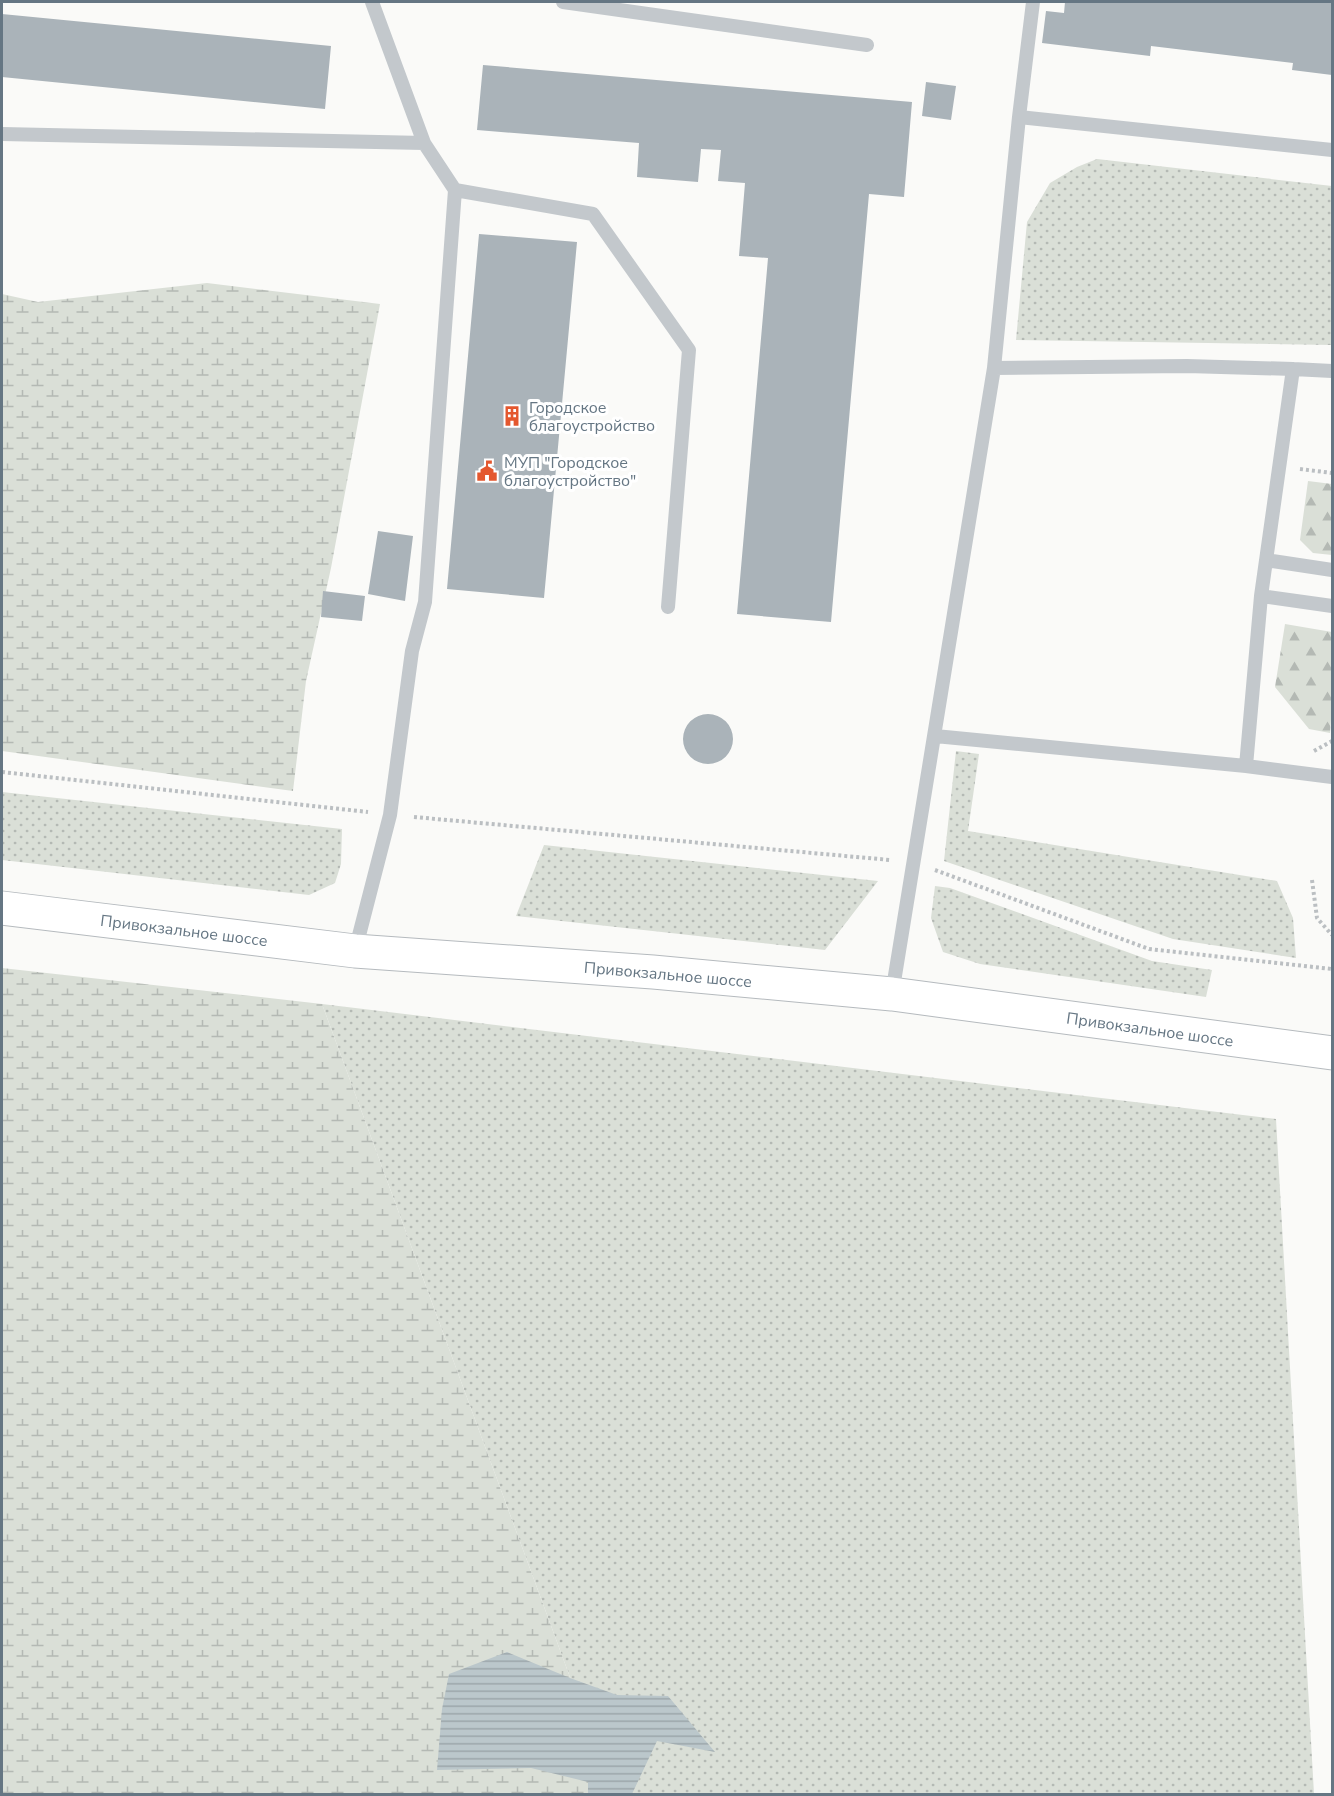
<svg xmlns="http://www.w3.org/2000/svg" width="1334" height="1796" viewBox="0 0 1334 1796" font-family="'Nunito Sans',sans-serif">
<style>
.grass{fill:url(#grass-dots)}
.forest{fill:url(#forest-firs)}
.wetland{fill:url(#wetland-marsh)}
.water{fill:url(#water-rules)}
.building{fill:#aab3b9}
.lines{fill:none;stroke-linecap:round;stroke-linejoin:round}
.primary-casing{stroke:#b5babe;stroke-width:35}
.path{stroke:#bbbfc2;stroke-width:4;stroke-dasharray:3 3;stroke-linecap:butt}
.lane{stroke:#c3c8cc;stroke-width:14}
.primary{stroke:#fff;stroke-width:33}
.labels{text-anchor:middle;stroke-width:6;stroke-linejoin:round;paint-order:stroke}
.poi-label{font-size:16px;fill:#657683;stroke:#fff;text-anchor:start}
.street-label{font-size:16px;fill:#657683;stroke:#fff}
</style>
<defs>
<pattern id="grass-dots" width="8" height="8" patternUnits="userSpaceOnUse" patternTransform="scale(1.5)"><rect width="8" height="8" fill="#dadfd7"/><path d="M2 2h.1M6 6h.1" fill="none" stroke="#b4b9b4" stroke-width="1.8" stroke-linecap="round"/></pattern>
<pattern id="forest-firs" width="22" height="20" patternUnits="userSpaceOnUse" patternTransform="scale(1.5)"><rect width="22" height="20" fill="#dadfd7"/><path d="M5 1l3.5 6h-7zM16 11l3.5 6h-7z" fill="#b4b9b4"/></pattern>
<pattern id="wetland-marsh" width="20" height="14" patternUnits="userSpaceOnUse" patternTransform="scale(1.5)"><rect width="20" height="14" fill="#dadfd7"/><path d="M1 5h8M5 5V1M11 12h8M15 12V8" fill="none" stroke="#b4b9b4"/></pattern>
<pattern id="water-rules" width="6" height="5" patternUnits="userSpaceOnUse" patternTransform="scale(1.5)"><rect width="6" height="5" fill="#bbc7cb"/><path d="M0 2.5h6" fill="none" stroke="#9ca6aa"/></pattern>
</defs>
<rect width="100%" height="100%" fill="#fafaf8"/>
<!-- grass -->
<path class="grass" d="M1097 159 1332 186V345L1016 340 1027 222 1050 183 1077 167Z
M956 751 979 754 968 831 1277 881 1293 918 1296 958 1173 939 944 861Z
M2 792 342 829 341 864 335 883 309 895 2 860Z
M544 845 878 881 825 950 516 916Z
M935 886 950 888 1152 961 1212 970 1206 997 980 964 943 952 931 918Z
M322 1004 1276 1119 1314 1794H613Z"/>
<!-- forest -->
<path class="forest" d="M1308 481 1332 484V555L1313 553 1300 540Z
M1285 624 1332 632V706L1330 733 1309 729 1275 687Z"/>
<!-- wetland -->
<path class="wetland" d="M207 283 380 304 331 568 306 681 293 791 2 751V294L38 302Z
M2 968 322 1004 613 1794H2Z"/>
<!-- water -->
<path class="water" d="M507 1652 570 1678 617 1695 668 1696 715 1752 657 1741 632 1794H588V1782L531 1768 437 1770 442 1709 449 1674Z"/>
<!-- building -->
<path class="building" d="M1065 2H1332V75L1292 70 1293 63 1151 46 1150 56 1042 43 1046 11 1064 13Z
M2 14 331 46 325 109 2 77Z
M483 65 912 102 904 197 869 194 831 622 737 614 768 258 739 256 745 183 718 181 721 150 701 149 698 182 637 177 639 143 477 130Z
M926 82 956 86 951 120 922 116Z
M479 234 577 242 544 598 447 589Z
M378 531 413 536 405 601 368 594Z
M323 591 365 596 362 621 321 617Z
M683 739a25 25 0 1 1 50 0a25 25 0 1 1-50 0Z"/>
<g class="lines">
<!-- primary casing -->
<g class="primary-casing">
<path id="primary" d="M2 908 355 951 653 972 892 994 1332 1053"/>
</g>
<!-- path -->
<path class="path" d="M1300 469 1332 473
M1314 751 1332 741
M2 772 368 812
M414 817 890 860
M935 870 1149 949 1332 969
M1312 880 1317 918 1332 935"/>
<!-- lane -->
<path class="lane" d="M372 2 424 143 455 190
M563 2 867 45
M1019 117 1033 2
M2 134 424 143
M1293 369 1332 371
M1266 560 1332 570
M1261 596 1332 606
M935 736 1246 766 1261 596 1293 369 1187 366 994 368
M1246 766 1332 777
M355 951 390 815 412 651 425 602 455 190 593 214 689 350 668 607
M892 994 994 368 1019 117 1332 150"/>
<!-- primary -->
<use href="#primary" class="primary"/>
</g>
<!-- icons -->
<defs>
<g id="building-bare" transform="scale(1.62)"><path d="M-4-6H4V6H1V3H-1V6H-4ZM-2.5-4.3h1.7v1.8h-1.7ZM.8-4.3h1.7v1.8H.8ZM-2.5-1h1.7V.8h-1.7ZM.8-1h1.7V.8H.8Z" fill="#e4572e" stroke="#fff" stroke-width="2.5" paint-order="stroke"/></g>
<g id="civic-bare" transform="scale(1.62)"><path d="M-.6-6.5H3V-4.5H.6V-3L4-1V1h2V6H-6V1h2V-1L-.6-3ZM-1.2 2.5V6h2.4V2.5Z" fill="#e4572e" stroke="#fff" stroke-width="2.5" paint-order="stroke"/></g>
</defs>
<g fill-rule="evenodd">
<use href="#building-bare" x="512" y="416"/>
<use href="#civic-bare" x="487" y="471"/>
</g>
<g class="labels">
<!-- poi labels -->
<g class="poi-label">
<text x="529" y="413">Городское<tspan x="529" dy="18">благоустройство</tspan></text>
<text x="504" y="468">МУП "Городское<tspan x="504" dy="18">благоустройство"</tspan></text>
</g>
<!-- street labels -->
<g class="street-label">
<text transform="translate(184 930) rotate(7)" y="6">Привокзальное шоссе</text>
<text transform="translate(668 974) rotate(5)" y="6">Привокзальное шоссе</text>
<text transform="translate(1150 1029) rotate(8)" y="6">Привокзальное шоссе</text>
</g>
</g>
<!-- border -->
<rect width="1334" height="1796" fill="none" stroke="#657683" stroke-width="6"/>
</svg>
